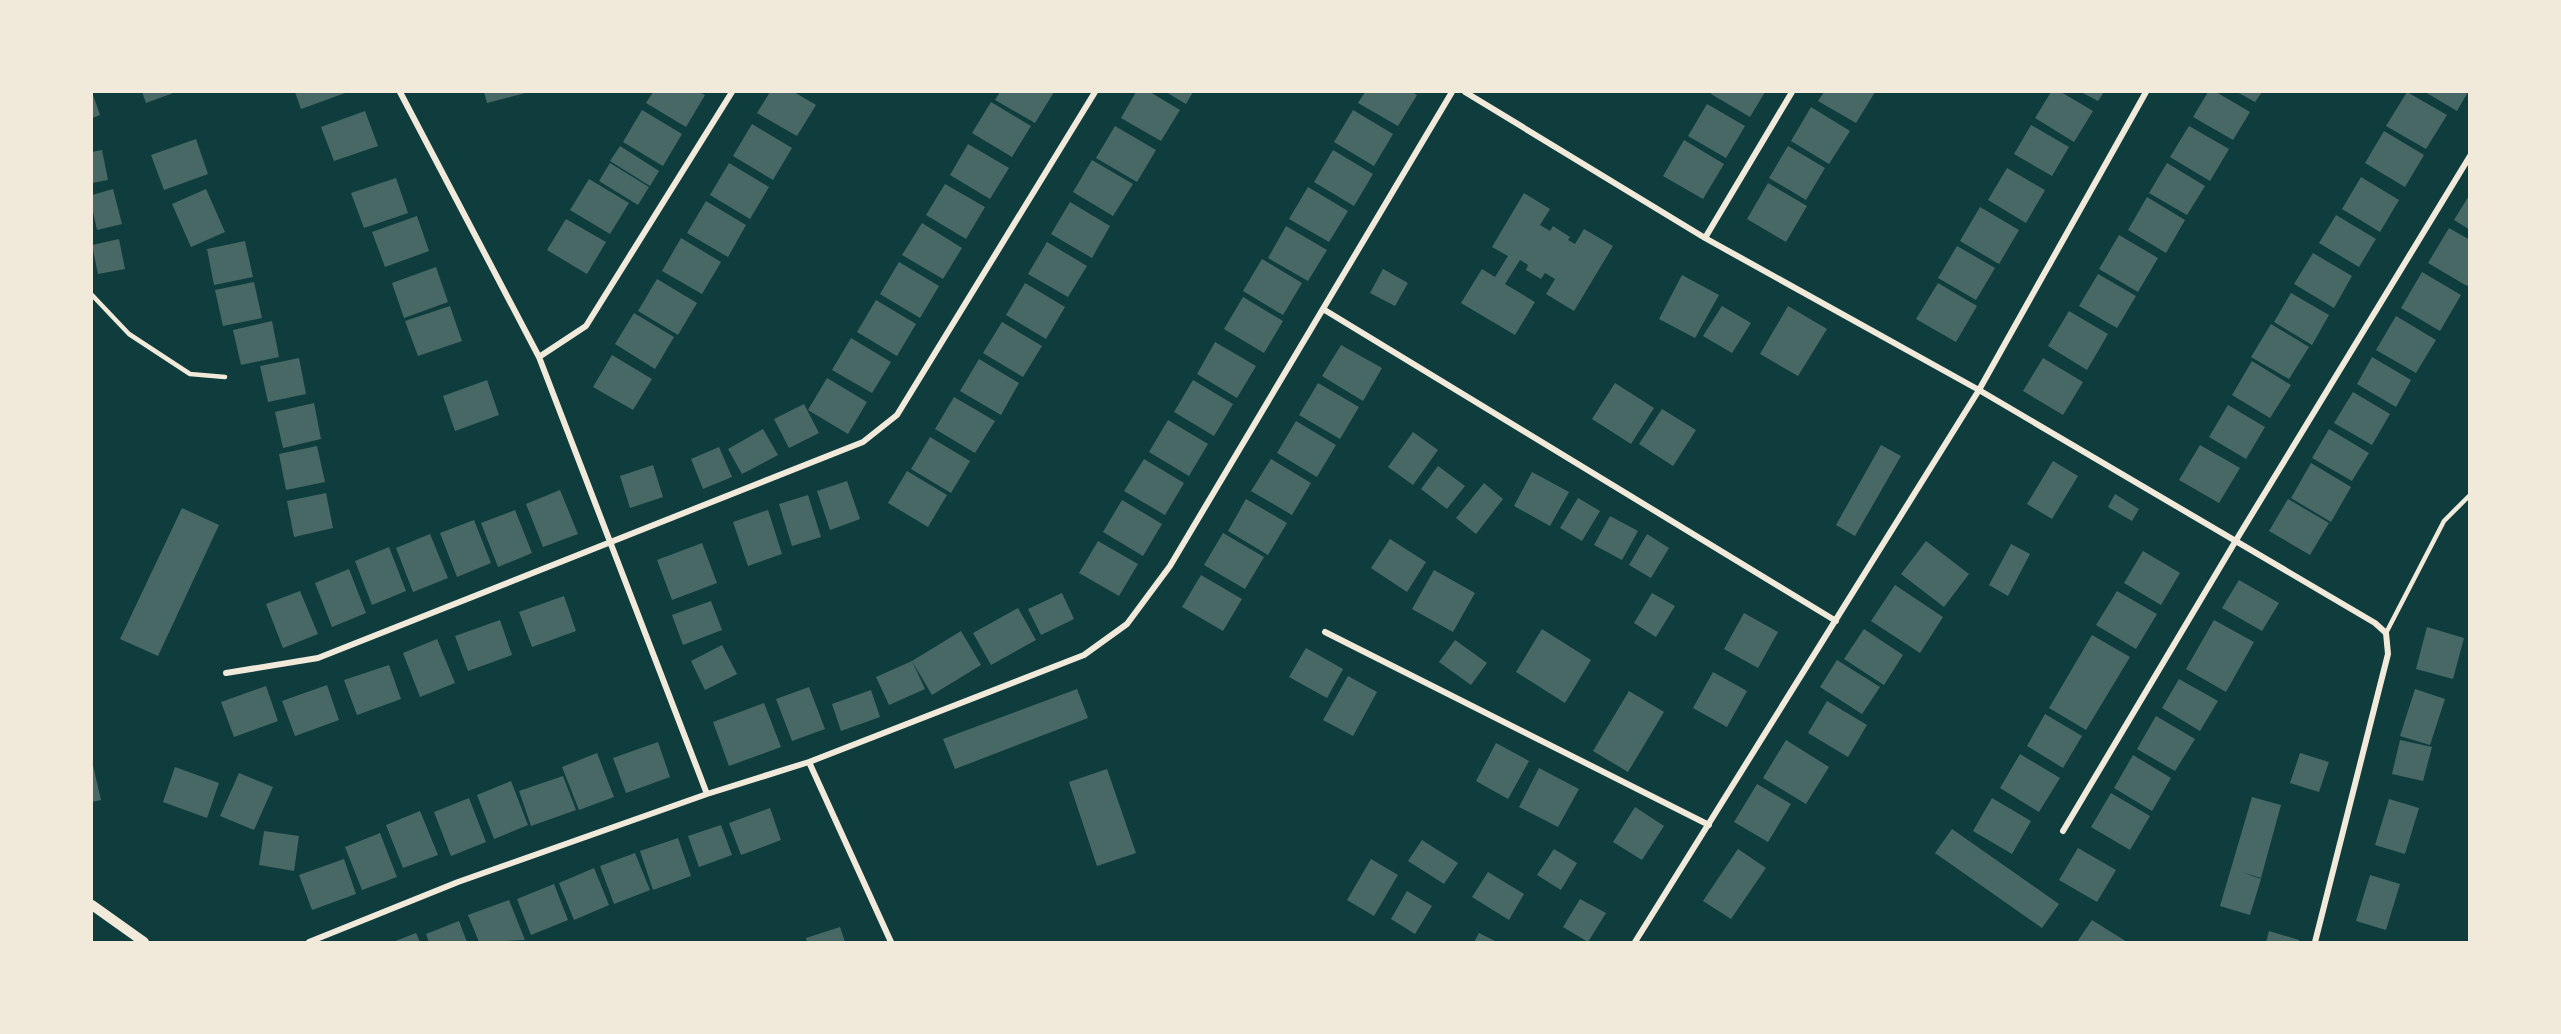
<svg xmlns="http://www.w3.org/2000/svg" width="2561" height="1034" viewBox="0 0 2561 1034" font-family="'IBM Plex Sans',sans-serif">
<style>
.building{fill:#486865}
.lines{fill:none;stroke-linecap:round;stroke-linejoin:round}
.service{stroke:#f1e9da;stroke-width:4.5}
.minor{stroke:#f1e9da;stroke-width:6}
.tertiary{stroke:#f1e9da;stroke-width:10}
</style>
<rect width="100%" height="100%" fill="#0f3d3e"/>
<!-- building -->
<path class="building" d="M92 92 100 115 92 118Z
M142 92H176L146 103Z
M295 92H348L301 109Z
M484 92H529L487 103Z
M653 92H699L705 95 686 127 646 103Z
M770 92H794L816 105 797 136 757 113Z
M1000 92H1054L1035 123 995 100Z
M1136 92H1150L1180 110 1161 141 1121 118Z
M1166 92H1193L1186 104Z
M1365 92H1412L1417 95 1398 126 1358 103Z
M1712 92H1765L1750 117 1711 94Z
M1824 92H1875L1856 123 1818 101Z
M2051 92H2061L2093 111 2074 142 2035 118Z
M2081 92H2104L2098 101Z
M2208 92H2216L2250 112 2233 140 2193 117Z
M2237 92H2262L2255 102Z
M2407 92 2447 115 2426 149 2386 126Z
M2425 92H2468L2457 111Z
M991 102 1031 126 1012 157 972 133Z
M1707 104 1745 126 1726 158 1688 136Z
M1811 107 1850 131 1829 164 1791 141Z
M642 110 682 134 663 166 623 142Z
M1353 110 1393 134 1374 166 1334 142Z
M365 111 378 146 334 161 321 127Z
M752 124 792 148 773 180 733 156Z
M2031 125 2069 147 2052 176 2014 154Z
M1115 126 1156 150 1137 182 1096 158Z
M2189 126 2229 149 2210 181 2170 157Z
M2384 131 2424 155 2405 187 2365 163Z
M196 139 208 174 164 190 151 155Z
M1684 140 1724 164 1703 199 1663 176Z
M968 144 1009 168 990 199 950 175Z
M620 146 659 171 650 186 610 161Z
M1788 146 1825 168 1806 200 1769 178Z
M102 150 108 180 92 183V152Z
M1333 150 1373 174 1354 206 1314 182Z
M1092 160 1133 184 1113 216 1073 192Z
M610 163 649 187 638 205 599 181Z
M729 163 769 187 750 219 710 195Z
M2167 163 2205 186 2187 215 2149 193Z
M2007 168 2045 190 2026 223 1988 200Z
M2361 177 2399 200 2380 232 2342 209Z
M396 178 408 213 364 228 351 193Z
M589 179 629 203 610 234 570 210Z
M1768 183 1807 206 1786 242 1747 219Z
M945 184 985 207 966 239 926 215Z
M1308 187 1348 211 1329 242 1289 219Z
M113 189 122 224 97 230 92 207V195Z
M206 189 225 232 191 247 172 204Z
M1524 193 1550 209 1540 225 1550 231 1553 226 1570 237 1568 240 1575 244 1584 229 1613 246 1574 311 1546 294 1555 279 1545 273 1541 279 1526 270 1528 265 1520 260 1505 284 1535 302 1515 335 1461 303 1482 269 1495 277 1508 256 1492 247Z
M2470 194V230L2454 220Z
M2147 197 2185 220 2166 253 2128 230Z
M706 201 746 225 728 257 687 233Z
M1070 202 1110 226 1092 258 1051 234Z
M1980 207 2019 230 1999 264 1960 241Z
M2336 215 2376 239 2359 267 2319 243Z
M417 216 429 251 385 267 372 232Z
M566 219 606 242 587 274 547 250Z
M922 223 962 248 943 279 902 255Z
M1286 226 1327 250 1308 281 1268 258Z
M2449 228 2470 240V282L2467 286 2428 263Z
M2119 235 2158 258 2138 292 2099 269Z
M681 238 721 262 702 294 662 271Z
M119 239 125 269 98 274 92 245Z
M245 241 253 277 214 285 207 249Z
M1047 242 1087 266 1068 297 1028 274Z
M1957 246 1995 268 1976 300 1938 278Z
M2313 253 2352 276 2334 308 2294 284Z
M1262 259 1302 283 1283 315 1243 291Z
M899 262 939 286 920 318 880 294Z
M436 267 448 302 404 318 392 283Z
M1383 269 1408 283 1395 306 1370 293Z
M2422 272 2461 295 2440 331 2401 308Z
M2098 274 2136 296 2117 328 2079 306Z
M1682 275 1719 295 1695 338 1659 319Z
M657 279 697 303 678 335 638 311Z
M254 282 262 318 223 326 215 290Z
M1025 283 1065 307 1046 339 1006 315Z
M1938 283 1977 306 1956 342 1916 319Z
M2291 293 2329 315 2312 345 2274 322Z
M1243 297 1283 321 1264 353 1224 329Z
M876 300 916 324 897 356 857 332Z
M450 306 462 341 418 356 405 321Z
M1722 306 1751 323 1732 353 1703 336Z
M1788 306 1827 329 1798 376 1760 354Z
M2069 311 2108 334 2087 370 2048 346Z
M634 313 674 337 655 369 615 344Z
M2396 316 2436 340 2416 373 2376 350Z
M272 321 279 357 241 365 233 330Z
M1002 322 1042 346 1023 377 983 353Z
M2271 324 2309 347 2289 379 2251 357Z
M851 338 891 362 872 393 832 370Z
M1215 342 1256 366 1237 398 1197 374Z
M1341 345 1382 368 1363 401 1322 376Z
M612 355 652 379 633 410 593 387Z
M2372 357 2411 380 2396 407 2357 384Z
M299 358 306 394 268 402 260 366Z
M2043 358 2083 382 2063 415 2023 391Z
M979 359 1019 383 1001 415 960 391Z
M2252 361 2291 385 2270 418 2232 395Z
M827 378 867 402 848 434 808 410Z
M487 380 499 415 455 431 443 396Z
M1193 380 1233 404 1214 436 1174 412Z
M1318 383 1359 407 1340 439 1299 415Z
M1615 383 1654 408 1631 444 1592 419Z
M2353 392 2390 414 2372 445 2334 423Z
M954 397 995 421 975 453 935 429Z
M314 403 321 439 283 448 275 412Z
M804 404 819 433 789 448 774 419Z
M2228 405 2265 427 2246 459 2209 437Z
M1662 409 1696 430 1673 466 1639 444Z
M1168 420 1208 444 1189 476 1149 452Z
M1296 421 1336 445 1317 477 1277 453Z
M763 429 778 455 742 474 728 449Z
M2329 429 2369 453 2352 481 2312 458Z
M1413 432 1438 450 1413 485 1388 467Z
M930 437 970 461 951 493 911 469Z
M1881 445 1901 456 1855 536 1836 525Z
M2200 445 2240 468 2219 503 2179 480Z
M317 446 325 482 286 490 279 454Z
M719 447 732 477 703 489 691 459Z
M1144 459 1184 483 1165 515 1124 491Z
M1271 459 1311 483 1292 515 1251 491Z
M2053 461 2078 476 2052 519 2027 504Z
M2311 463 2351 487 2331 522 2291 498Z
M653 465 663 497 630 508 620 476Z
M1438 466 1465 486 1447 509 1421 489Z
M907 471 947 495 928 527 888 503Z
M1532 472 1569 492 1550 526 1514 506Z
M847 481 860 519 830 530 817 491Z
M1484 483 1503 499 1476 534 1456 518Z
M560 490 578 534 543 547 526 504Z
M326 493 333 528 294 537 287 501Z
M2115 494 2139 509 2132 521 2108 507Z
M808 495 821 537 792 546 779 504Z
M1578 498 1600 511 1582 541 1560 528Z
M1246 499 1287 523 1268 555 1228 531Z
M2288 499 2329 523 2310 555 2269 531Z
M1122 500 1162 524 1143 556 1103 532Z
M182 508 219 525 158 656 120 639Z
M515 510 532 553 498 567 481 523Z
M768 510 782 554 748 566 733 522Z
M1610 516 1638 531 1622 560 1594 545Z
M474 520 491 563 457 577 440 533Z
M1223 533 1264 557 1245 589 1204 565Z
M430 534 448 578 413 592 396 548Z
M1647 534 1669 548 1651 578 1629 565Z
M1390 539 1426 562 1407 592 1371 568Z
M1098 541 1138 564 1119 596 1079 573Z
M1926 541 1969 574 1944 607 1901 574Z
M702 543 717 583 672 600 657 560Z
M2011 544 2030 554 2008 596 1989 585Z
M389 547 406 591 372 605 355 561Z
M2143 551 2180 573 2161 605 2124 583Z
M349 569 366 613 332 627 315 583Z
M1434 570 1475 593 1453 632 1412 609Z
M1201 575 1242 599 1223 631 1182 607Z
M2239 580 2279 603 2262 631 2222 608Z
M1895 585 1943 617 1920 653 1871 621Z
M300 591 318 634 283 648 266 604Z
M2117 591 2157 614 2136 649 2096 625Z
M1062 593 1074 619 1041 635 1028 609Z
M1652 593 1675 606 1656 637 1634 623Z
M564 596 576 631 532 647 519 612Z
M711 601 722 630 683 645 672 615Z
M1018 608 1036 640 991 665 973 633Z
M1744 613 1778 632 1758 668 1724 649Z
M500 620 512 655 468 671 455 636Z
M2214 620 2254 642 2226 692 2186 669Z
M2427 627 2464 638 2453 679 2416 669Z
M1542 629 1591 660 1565 703 1516 672Z
M1864 629 1903 655 1884 685 1844 659Z
M961 631 981 665 932 695 912 661Z
M2092 635 2130 657 2086 730 2049 708Z
M437 639 455 683 420 697 403 653Z
M1455 640 1487 663 1471 685 1439 662Z
M722 645 737 674 705 690 691 661Z
M1306 648 1343 669 1327 698 1289 677Z
M1837 660 1880 687 1862 714 1820 687Z
M912 661 925 689 889 705 876 677Z
M389 665 401 699 357 715 344 680Z
M1713 672 1747 691 1727 727 1693 708Z
M1348 676 1377 692 1353 736 1323 720Z
M2179 679 2218 701 2200 731 2162 708Z
M327 685 339 720 295 736 282 701Z
M266 686 278 721 234 737 221 702Z
M809 687 825 729 792 741 776 699Z
M1077 689 1088 718 955 769 943 739Z
M2415 689 2445 699 2430 745 2400 736Z
M871 690 880 717 841 731 832 704Z
M1629 691 1664 712 1628 772 1593 751Z
M1827 701 1867 725 1848 757 1808 733Z
M764 703 781 747 729 766 713 722Z
M2045 714 2082 736 2063 768 2027 746Z
M2156 716 2195 739 2175 771 2137 749Z
M1786 740 1829 767 1806 804 1763 778Z
M2400 740 2432 747 2423 781 2392 774Z
M658 742 670 777 626 793 613 758Z
M1496 743 1529 761 1508 799 1476 781Z
M597 753 614 797 579 810 562 767Z
M2300 753 2329 762 2319 792 2290 783Z
M2020 754 2060 778 2039 812 2000 788Z
M2133 755 2171 778 2152 811 2114 788Z
M92 761 101 800 92 802Z
M175 767 219 783 207 818 163 802Z
M1539 768 1579 789 1558 827 1519 807Z
M1107 769 1136 853 1097 866 1069 782Z
M239 773 273 787 254 830 220 816Z
M563 776 576 810 531 826 519 791Z
M511 781 528 825 494 839 477 795Z
M1757 784 1791 804 1768 842 1734 822Z
M2111 793 2150 816 2130 850 2091 827Z
M2252 797 2281 805 2261 878 2241 872 2261 879 2250 915 2220 906Z
M469 798 486 842 451 856 434 812Z
M1992 798 2031 821 2012 854 1973 831Z
M2389 799 2419 808 2405 854 2375 845Z
M1635 807 1664 826 1642 860 1613 842Z
M770 808 781 840 741 855 729 823Z
M420 811 438 855 403 868 386 825Z
M721 825 732 855 699 867 688 836Z
M1952 829 2059 904 2042 928 1935 853Z
M264 831 299 836 294 871 259 865Z
M380 833 397 877 362 890 345 847Z
M678 838 691 876 653 890 640 851Z
M1422 840 1458 863 1444 884 1408 861Z
M2078 848 2116 870 2097 902 2059 880Z
M1554 849 1577 863 1561 890 1537 875Z
M1738 849 1766 868 1731 919 1703 901Z
M635 853 650 890 614 904 600 866Z
M344 859 356 894 312 910 299 875Z
M1371 859 1398 875 1374 916 1347 900Z
M594 868 609 905 574 920 559 883Z
M1488 872 1524 894 1509 920 1472 897Z
M2370 875 2400 884 2386 930 2356 921Z
M554 884 568 920 531 935 517 899Z
M1407 891 1432 906 1415 934 1391 919Z
M1580 899 1606 913 1588 942 1563 927Z
M509 900 525 940 479 942 468 915Z
M2092 920 2127 942H2077Z
M459 921 467 942H429L426 934Z
M840 927 845 942H807L806 938Z
M2269 931 2299 940V942H2266Z
M416 933 420 942H393Z
M1479 933 1497 942H1474Z"/>
<g class="lines">
<!-- service -->
<path class="service" d="M92 295 129 334 190 374 225 377
M2386 633 2444 521 2470 495"/>
<!-- minor -->
<path class="minor" d="M400 92 539 357 707 794
M1465 92 1705 238 1979 390 2375 623 2386 633 2388 654 2315 942
M1705 238 1792 92
M1323 309 1836 621
M539 357 586 326 732 92
M1325 632 1709 825
M226 673 318 658 863 442 897 415 1095 92
M809 762 891 942
M2063 831 2235 542 2470 156
M309 942 458 882 707 794 809 762 1084 655 1127 624 1170 566 1452 92
M1635 942 1979 390 2146 92"/>
<!-- tertiary -->
<path class="tertiary" d="M92 905 144 942"/>
</g>
<!-- border -->
<rect width="2561" height="1034" fill="none" stroke="#f1e9da" stroke-width="186"/>
</svg>
